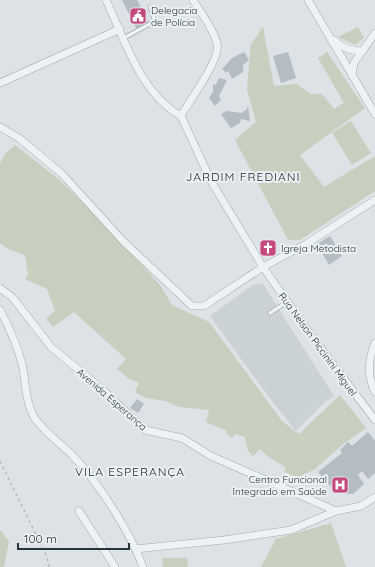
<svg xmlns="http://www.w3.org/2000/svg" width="375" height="567" viewBox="0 0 375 567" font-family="Quicksand,sans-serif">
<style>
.built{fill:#cbd2d6}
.green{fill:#c7cfbe}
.building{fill:#b4bdc2}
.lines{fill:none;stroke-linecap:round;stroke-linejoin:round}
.service-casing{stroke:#a2aaae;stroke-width:5}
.minor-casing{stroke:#a2aaae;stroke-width:8}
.path{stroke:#b7bdc0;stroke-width:1.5;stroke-dasharray:3 3;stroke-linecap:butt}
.service{stroke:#eff2f4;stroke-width:3.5}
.minor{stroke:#eff2f4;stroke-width:7}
.labels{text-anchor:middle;stroke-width:4;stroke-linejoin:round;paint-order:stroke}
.poi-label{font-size:10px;fill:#27343a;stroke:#ebf1f3;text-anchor:start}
.street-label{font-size:10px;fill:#27343a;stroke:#ebf1f3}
.quarter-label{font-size:12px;letter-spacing:1px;fill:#1a242b;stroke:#ebf1f3}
</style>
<rect width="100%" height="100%" fill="#dce2e5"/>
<!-- built -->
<path class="built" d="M254 284H263L334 396 325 402 296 431 268 396 210 316Z"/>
<!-- green -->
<path class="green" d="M263 27 274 86 296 84 311 94H322L334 109 344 103 318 58 327 52 365 108 300 155 324 187 375 156V191L300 240H288L235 140 256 122 247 90 251 44Z
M358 27 364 38 355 45 338 37Z
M351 121 371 153 352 165 332 133Z
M15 145 56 177 97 216 160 285 172 305 209 322 282 421 299 434 340 395 366 428 342 445 315 469 297 478 285 472V467L266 455 260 449 253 456 248 451 245 437 236 434 232 438 226 434 227 431 206 422 209 410 179 407 166 401 146 398 135 392 139 383 128 378 117 369 126 359 74 312 53 327 46 318 55 311 47 289 25 279 28 275 25 255 8 249 0 243V164L5 154Z
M331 523 346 567H261L276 539Z
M0 530 9 541 4 567H0Z
M162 558H187L188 567H163Z"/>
<!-- building -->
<path class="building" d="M122 0H137L149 24 137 30Z
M244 52 249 60 243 65V72L232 79 228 71 226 73 222 69 232 58Z
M288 52 296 78 281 83 273 56Z
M219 78 227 80 219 96 221 100 215 106 209 98 213 92V84L216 85Z
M248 106 250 121 241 119 240 123 231 128 221 114 227 111 241 113 246 110Z
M330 236 342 256 329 265 317 244Z
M269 240 275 250 273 254 268 255 261 246Z
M137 399 144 404 138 413 130 408Z
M368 432 375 441V473L368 479 362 471 358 475 364 484 353 494 341 493 334 490 318 472 342 453 340 450 348 442 352 446Z"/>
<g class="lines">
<!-- service casing -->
<g class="service-casing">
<path id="service" d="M124 38 155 21 150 7
M270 313 287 302"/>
</g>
<!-- minor casing -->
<g class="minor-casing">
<path id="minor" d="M106 0C125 40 140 93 181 116
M193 0C201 13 213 28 217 43 222 58 189 101 181 116L211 181 263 267 306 244 375 200
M308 0 375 114
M334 40C342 48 350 50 361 51
M352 76 354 63 375 33
M0 83 120 29
M0 127 19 138 62 174 123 241 192 306H204L263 267 305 327 375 420
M0 288 13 298 51 347 102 389 145 430 182 438 211 456 336 511
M0 310C9 327 17 345 22 364 26 381 25 401 34 417 44 432 61 444 73 456 99 483 130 532 143 567
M375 343C368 360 367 376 375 392
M79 511 115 567
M135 549 224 540 291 530 336 511 361 506 375 497"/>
</g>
<!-- path -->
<path class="path" d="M0 461 47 557 49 567"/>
<!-- service -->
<use href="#service" class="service"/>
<!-- minor -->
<use href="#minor" class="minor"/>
</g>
<!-- icons -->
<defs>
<g id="civic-square" transform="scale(0.9)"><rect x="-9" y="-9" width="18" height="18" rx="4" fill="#c3497e" stroke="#ebf1f3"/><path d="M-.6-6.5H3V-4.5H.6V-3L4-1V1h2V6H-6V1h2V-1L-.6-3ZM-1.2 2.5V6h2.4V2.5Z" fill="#fff"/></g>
<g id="church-square" transform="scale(0.9)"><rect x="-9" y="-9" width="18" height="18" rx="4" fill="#c3497e" stroke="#ebf1f3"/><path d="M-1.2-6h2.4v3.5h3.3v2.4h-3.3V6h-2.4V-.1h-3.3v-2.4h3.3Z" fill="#fff"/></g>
<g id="hospital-square" transform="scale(0.9)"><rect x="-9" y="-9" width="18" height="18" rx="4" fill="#c3497e" stroke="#ebf1f3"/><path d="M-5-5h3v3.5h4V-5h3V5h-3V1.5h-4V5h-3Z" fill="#fff"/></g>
</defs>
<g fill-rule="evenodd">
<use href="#civic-square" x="138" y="16"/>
<use href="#church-square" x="268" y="248"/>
<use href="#hospital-square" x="340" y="485"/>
</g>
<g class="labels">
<!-- poi labels -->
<g class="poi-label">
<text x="151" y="14">Delegacia<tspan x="151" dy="12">de Polícia</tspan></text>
<text x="281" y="252">Igreja Metodista</text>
<text x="327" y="483" text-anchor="end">Centro Funcional<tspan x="327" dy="12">Integrado em Saúde</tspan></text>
</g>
<!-- street labels -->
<g class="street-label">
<text transform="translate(318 344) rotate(54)" y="4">Rua Nelson Piccinini Miguel</text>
<text transform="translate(112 399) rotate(41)" y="4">Avenida Esperança</text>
</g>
<!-- quarter labels -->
<g class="quarter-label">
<text x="243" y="181">JARDIM FREDIANI</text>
<text x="130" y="476">VILA ESPERANÇA</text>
</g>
</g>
<!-- scale -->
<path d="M18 543v6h111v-6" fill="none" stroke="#27343a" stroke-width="2"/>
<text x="24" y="543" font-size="12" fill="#27343a" stroke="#ebf1f3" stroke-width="3" paint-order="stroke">100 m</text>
</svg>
